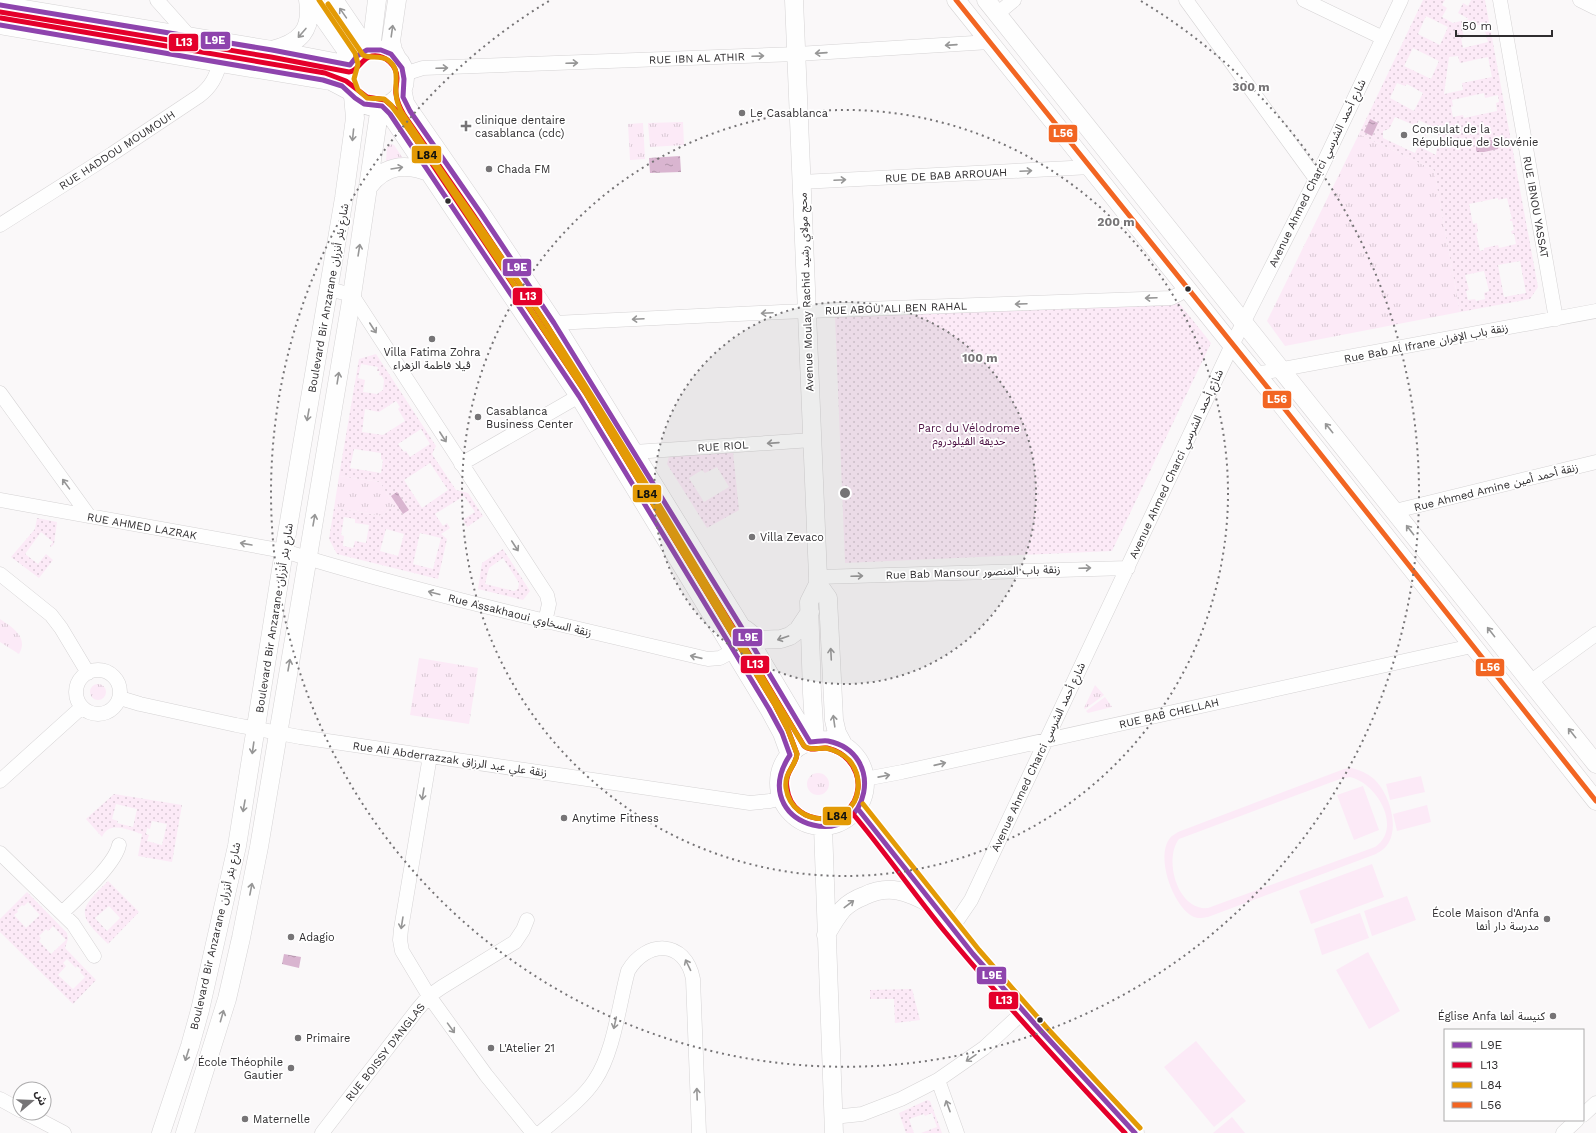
<svg xmlns="http://www.w3.org/2000/svg" width="1596" height="1133" viewBox="0 0 1596 1133" font-family="'Work Sans','Noto Sans Arabic',sans-serif">
<style>
.grass{fill:url(#grass-tufts)}
.park{fill:url(#park-dots);fill-rule:evenodd}
.pitch{fill:#fceaf7;fill-rule:evenodd}
.water{fill:url(#water-ripples)}
.lines{fill:none;stroke-linecap:round;stroke-linejoin:round}
.minor-casing{stroke:#d5d3d4;stroke-width:15}
.major-casing{stroke:#d5d3d4;stroke-width:19}
.minor{stroke:#fefefe;stroke-width:14}
.major{stroke:#fefefe;stroke-width:18}
.bus-1-casing{stroke:#fff;stroke-width:8}
.bus-2-casing{stroke:#fff;stroke-width:8}
.bus-3-casing{stroke:#fff;stroke-width:8}
.bus-4-casing{stroke:#fff;stroke-width:8}
.bus-1{stroke:#8e44ad;stroke-width:5}
.bus-2{stroke:#e4002b;stroke-width:5}
.bus-3{stroke:#e39a05;stroke-width:5}
.bus-4{stroke:#f26522;stroke-width:5}
.oneway{stroke:#969696}
.ring{fill:none;stroke:#767476;stroke-width:2;stroke-dasharray:2 4}
.poi-dot{fill:#767476;stroke:#fff;stroke-width:1.5}
.bus-dot{fill:#2f2d2f;stroke:#fff;stroke-width:1.5}
.labels{text-anchor:middle;stroke-width:3.5;stroke-linejoin:round;paint-order:stroke}
.street-label{font-size:11px;fill:#2f2d2f;stroke:#fff}
.poi-label{font-size:11px;fill:#2f2d2f;stroke:#fff;text-anchor:start}
.park-label{font-size:11px;fill:#4c0f42;stroke:#fff}
.centre{fill:#767476;stroke:#fff;stroke-width:2}
.ring-label{font-size:12px;text-anchor:middle;font-weight:bold;fill:#767476;stroke:#fff;stroke-width:3.5;stroke-linejoin:round;paint-order:stroke}
.line-badge{stroke:#fff;stroke-width:1.5}
.badge-label{font-size:11px;text-anchor:middle;font-weight:bold;fill:#fff}
.pale-badge-label{font-size:11px;text-anchor:middle;font-weight:bold;fill:#111}
</style>
<defs>
<pattern id="grass-tufts" width="24" height="20" patternUnits="userSpaceOnUse"><rect width="24" height="20" fill="#fceaf7"/><path d="M3 7l-1-3M5 7V3M7 7l1-3M15 17l-1-3M17 17v-4M19 17l1-3" fill="none" stroke="#d8c9d4"/></pattern>
<pattern id="park-dots" width="8" height="8" patternUnits="userSpaceOnUse"><rect width="8" height="8" fill="#fceaf7"/><path d="M2 2h.1M6 6h.1" fill="none" stroke="#d8c9d4" stroke-width="1.8" stroke-linecap="round"/></pattern>
<pattern id="water-ripples" width="26" height="14" patternUnits="userSpaceOnUse"><rect width="26" height="14" fill="#d9b5d0"/><path d="M2 4q2-2 4 0t4 0M15 11q2-2 4 0t4 0" fill="none" stroke="#b094a9"/></pattern>
</defs>
<rect width="100%" height="100%" fill="#faf8f9"/>
<!-- grass -->
<path class="grass" d="M683 122 684 145 650 147 648 123Z
M643 123 645 159 630 160 628 124Z
M1359 134 1434 170 1460 312 1285 346 1267 321Z
M390 144 394 145 402 157 401 159 386 161 387 147Z
M339 476 380 482 394 505 382 516 334 508Z
M0 619C12 627 29 637 19 654L0 642Z
M419 658 478 668 469 724 410 715Z
M90 692a8 8 0 1 1 16 0a8 8 0 1 1-16 0Z
M1095 685 1104 695 1085 709 1084 708Z
M1105 697 1112 707 1088 713 1086 711Z
M807 784a11 11 0 1 1 22 0a11 11 0 1 1-22 0Z"/>
<!-- park -->
<path class="park" d="M1423 0H1445L1442 5 1447 8 1442 17 1453 23 1469 19 1458 13 1463 3 1468 6 1471 0H1485L1538 287 1530 299 1460 312 1434 170 1359 134ZM1426 16 1448 27 1440 45 1418 34ZM1483 24 1488 42 1463 48 1461 38 1464 37 1462 29ZM1413 48 1439 61 1431 79 1404 66ZM1458 56 1460 63 1488 57 1492 77 1462 83 1463 90 1444 94 1449 57ZM1397 83 1405 86 1407 84 1423 93 1414 111 1390 98ZM1484 93 1485 98 1498 95 1499 102 1496 103 1497 111 1464 118 1463 115 1453 117 1451 107 1453 106 1452 100ZM1395 117 1416 126 1419 120 1439 130 1436 155 1422 148 1427 132 1426 131 1415 153 1383 138V131L1389 129ZM1486 139 1490 140 1480 152 1476 150V144L1481 140ZM1498 198V200L1507 198 1512 219H1510V221H1512L1514 230 1511 231 1512 234H1514L1516 244 1499 248 1498 245 1484 248V250L1480 251 1476 233 1478 232 1477 223 1473 224 1469 204ZM1520 261 1526 293 1504 297 1498 265ZM1484 271 1489 291 1484 293 1485 299 1476 301 1475 299 1468 300 1466 291 1469 290 1465 275Z
M1179 303 1211 343 1112 551 845 563 835 317Z
M376 354 436 446 432 454 456 490 468 493 483 516 467 527 463 520 475 512 464 496 435 514 443 526 447 523 450 528 441 534 447 539 438 579 337 554 329 539 334 508 382 516 394 505 380 482 339 476 359 359ZM361 364 378 367 377 371H380L379 375 382 376 384 380 383 390 377 394 363 392 365 380 358 378ZM396 401 400 407 398 409 405 421 383 435 362 432 365 409 379 412ZM421 429 430 444 410 457 406 451 404 452 398 444ZM354 449 381 453V459L383 460 381 473 350 468ZM430 463 448 490 422 508 404 480ZM344 517 355 519V523L369 525 366 543 355 541 353 548 343 546 344 536 341 535ZM386 529 404 534 398 556 380 551ZM420 533 441 538 433 569 413 564Z
M733 452 739 510 707 528 667 464 669 456ZM717 467 729 487 704 502 689 478 702 470 705 473Z
M37 518 57 522 54 544 51 547 50 546 53 542 41 532 25 554 38 564 46 554 53 560 39 578 11 557 35 529Z
M503 549 530 591 523 600 478 589 482 563ZM503 558 519 583 518 589 514 591 485 584 489 568Z
M114 794 182 805 172 862 138 856 142 834C129 830 109 820 102 837L86 819ZM116 804 137 809 133 827 117 823 118 821 112 819ZM152 821 167 824 162 845 147 841 149 835 146 834 147 828 150 829Z
M108 881 139 912 108 944C76 913 78 911 108 881ZM109 906 120 918 107 931 95 918Z
M27 892 67 933 68 939 65 948 96 980 73 1004 0 932V919ZM28 902 40 915 26 928 14 915 18 912 17 910 22 905 24 906ZM53 926 66 940 51 954 39 941 41 938 39 936 46 929 48 931ZM67 959 76 968 77 966 81 970 80 972 85 977 73 989 58 975 66 966 63 963Z
M912 989 920 1020 895 1023 894 999H870V990Z
M927 1100 930 1101 942 1133H921L937 1127 932 1113 925 1116 924 1114 909 1119 914 1133H906L899 1113Z"/>
<!-- pitch -->
<path class="pitch" d="M1351 768C1360 770 1367 773 1374 779 1388 792 1399 823 1389 842 1386 848 1381 851 1376 854L1208 917C1202 918 1197 919 1192 916 1173 905 1155 857 1170 838 1172 835 1176 834 1178 832L1344 769ZM1350 777C1377 783 1403 828 1375 847L1208 908C1178 911 1163 860 1179 839L1340 779Z
M1421 776 1425 792 1390 800 1386 784Z
M1363 786 1379 830 1354 840 1337 795Z
M1427 805 1431 822 1397 831 1393 814Z
M1372 864 1384 897 1311 924 1299 891Z
M1407 896 1416 920 1372 936 1364 911Z
M1360 913 1369 938 1322 955 1314 929Z
M1368 952 1400 1011 1369 1029 1336 970Z
M1196 1041 1246 1101 1214 1127 1164 1067Z
M1232 1117 1245 1133H1213Z"/>
<!-- water -->
<path class="water" d="M1370 119 1378 123 1372 136 1364 132Z
M1486 139 1497 141 1499 145 1498 149 1484 152H1477L1476 150V144L1481 140Z
M680 156 681 172 650 173 649 158Z
M397 492 409 510 403 514 391 496Z
M284 954 301 957 299 968 282 964Z"/>
<g class="lines">
<!-- minor casing -->
<g class="minor-casing">
<path id="minor" d="M157 0 190 37
M1186 0 1316 179
M1304 0 1383 38
M1500 0 1556 319
M1580 0 1596 8
M997 14 1014 0
M404 74 423 68 797 54 990 42
M801 182 1091 167
M0 225 112 154 199 96C211 87 216 77 220 63
M329 289 352 295 547 595 549 604 545 622
M554 323 781 312 1171 298 1179 294 1185 287
M1256 374 1596 311
M0 393 89 516
M634 452 812 440
M461 464 579 396
M0 500 284 551C424 594 566 626 708 659L720 658 733 651
M1395 511 1596 462
M0 574 51 615 61 628 88 673
M818 577 1128 568
M76 692a22 22 0 1 1 44 0a22 22 0 1 1-44 0Z
M1530 682 1596 634
M120 698 140 704 236 725 300 737 750 803 770 801 782 798
M430 756 401 929 400 940 402 951 429 996 486 1075 533 1133
M865 779 902 772 1472 646
M0 781 82 707
M0 853 73 924 94 956
M62 913C77 898 115 865 119 845
M952 928 971 900 1232 345 1316 179 1401 0
M938 1080 957 1133
M0 1099 20 1110
M26 1113 64 1133
M1583 1115 1596 1103
M833 1117 862 1114 901 1099 938 1080 984 1048 1023 1012
M322 1133 417 1010 429 996 442 987 515 942 523 930 527 920
M540 1133C557 1118 583 1099 595 1080 614 1052 619 1004 628 971 646 940 685 939 693 979L699 1133
M1563 1133 1577 1120"/>
</g>
<!-- major casing -->
<g class="major-casing">
<path id="major" d="M311 0 346 50 351 63
M334 0 368 50
M397 0 391 41 393 50 398 60
M794 0 818 577V584L809 602 812 693 815 741
M956 0 1232 345 1280 403 1596 801
M986 0 1596 764
M0 5 272 50 350 65
M0 25 220 63 319 79 331 81 350 91
M371 49 377 0
M347 78a29 29 0 1 1 58 0a29 29 0 1 1-58 0Z
M272 50C300 43 313 30 308 0
M402 88 405 103 410 111 480 212 554 323 739 623 810 742
M382 106 390 114 579 396 769 709 782 733 790 755
M369 186C386 164 407 163 431 173
M818 584 828 598 834 720 837 733 844 746
M745 629 759 640 781 639 790 636 798 630 810 612
M779 783a43 43 0 1 1 86 0a43 43 0 1 1-86 0Z
M858 809C891 847 919 889 951 928 1010 999 1072 1067 1135 1133
M823 827 834 1133
M826 935C831 926 836 917 843 909 849 903 856 899 864 896 889 884 907 891 931 904
M161 1133 190 1046 200 1010 237 846 284 551 344 198 355 118 353 96
M185 1133 227 999 241 938 259 847 352 295 380 106"/>
</g>
<!-- minor -->
<use href="#minor" class="minor"/>
<!-- major -->
<use href="#major" class="major"/>
<!-- bus-1 casing -->
<g class="bus-1-casing">
<path id="bus-1" d="M0 5 272 50 350 65 357 56 367 50H381L391 54 402 68 404 79 403 97 410 111 480 212 554 323 739 623 810 742C816 742 823 740 828 741 887 753 869 839 813 825 801 822 790 815 784 804 775 787 780 770 790 755L782 733 769 709 579 396 390 114 382 106 364 104 355 98 342 86 323 80 0 25
M858 809 973 954 1042 1032 1135 1133"/>
</g>
<!-- bus-2 casing -->
<g class="bus-2-casing">
<path id="bus-2" d="M0 12 271 57 349 72C359 71 361 58 372 56 385 54 397 66 397 78 397 84 395 89 396 94 397 102 400 108 404 115L474 216 548 327 733 627 804 746C810 752 819 747 827 748 835 750 843 754 848 760 855 767 859 778 858 788 854 829 792 829 787 788 784 772 796 766 797 754L788 730 775 705 585 392 396 110 385 100 367 97 346 81 325 73 1 18
M853 814C885 852 914 894 946 933 1003 1002 1064 1068 1125 1133"/>
</g>
<!-- bus-3 casing -->
<g class="bus-3-casing">
<path id="bus-3" d="M319 0 355 53 358 64 354 79 358 90 367 98 384 99 391 105 437 169 585 392 775 705 788 730 797 754C796 766 784 772 786 788 792 829 854 829 858 789 859 778 856 768 849 760 843 754 833 749 825 748 818 748 810 751 804 746 719 606 637 464 548 327 501 253 449 184 401 111 398 105 396 99 396 92 395 80 400 69 388 60 380 55 370 59 363 55L328 4
M863 804 979 950 1047 1028 1140 1128"/>
</g>
<!-- bus-4 casing -->
<g class="bus-4-casing">
<path id="bus-4" d="M956 0 1280 403 1596 801"/>
</g>
<!-- bus-1 -->
<use href="#bus-1" class="bus-1"/>
<!-- bus-2 -->
<use href="#bus-2" class="bus-2"/>
<!-- bus-3 -->
<use href="#bus-3" class="bus-3"/>
<!-- bus-4 -->
<use href="#bus-4" class="bus-4"/>
</g>
<!-- one-way arrows -->
<defs><path id="oneway-shaft" d="M-6 0H5M1.5-3L5.5 0L1.5 3" fill="none" stroke-width="1.6" stroke-linecap="round" stroke-linejoin="round"/></defs>
<g class="oneway">
<use href="#oneway-shaft" transform="translate(343 13) rotate(-125)"/>
<use href="#oneway-shaft" transform="translate(392 31) rotate(-82)"/>
<use href="#oneway-shaft" transform="translate(302 33) rotate(131)"/>
<use href="#oneway-shaft" transform="translate(951 45) rotate(176)"/>
<use href="#oneway-shaft" transform="translate(821 53) rotate(176)"/>
<use href="#oneway-shaft" transform="translate(758 56) rotate(-2)"/>
<use href="#oneway-shaft" transform="translate(572 63) rotate(-2)"/>
<use href="#oneway-shaft" transform="translate(442 68) rotate(-2)"/>
<use href="#oneway-shaft" transform="translate(353 135) rotate(96)"/>
<use href="#oneway-shaft" transform="translate(397 168) rotate(-9)"/>
<use href="#oneway-shaft" transform="translate(1026 171) rotate(-3)"/>
<use href="#oneway-shaft" transform="translate(840 180) rotate(-3)"/>
<use href="#oneway-shaft" transform="translate(359 250) rotate(-81)"/>
<use href="#oneway-shaft" transform="translate(1151 298) rotate(178)"/>
<use href="#oneway-shaft" transform="translate(1021 304) rotate(178)"/>
<use href="#oneway-shaft" transform="translate(767 313) rotate(177)"/>
<use href="#oneway-shaft" transform="translate(638 319) rotate(177)"/>
<use href="#oneway-shaft" transform="translate(373 328) rotate(57)"/>
<use href="#oneway-shaft" transform="translate(338 378) rotate(-81)"/>
<use href="#oneway-shaft" transform="translate(308 415) rotate(100)"/>
<use href="#oneway-shaft" transform="translate(1329 428) rotate(-129)"/>
<use href="#oneway-shaft" transform="translate(443 437) rotate(57)"/>
<use href="#oneway-shaft" transform="translate(773 443) rotate(176)"/>
<use href="#oneway-shaft" transform="translate(66 484) rotate(-126)"/>
<use href="#oneway-shaft" transform="translate(314 520) rotate(-80)"/>
<use href="#oneway-shaft" transform="translate(1410 530) rotate(-128)"/>
<use href="#oneway-shaft" transform="translate(246 544) rotate(-170)"/>
<use href="#oneway-shaft" transform="translate(515 546) rotate(57)"/>
<use href="#oneway-shaft" transform="translate(1085 568) rotate(-2)"/>
<use href="#oneway-shaft" transform="translate(857 576) rotate(-2)"/>
<use href="#oneway-shaft" transform="translate(434 593) rotate(-165)"/>
<use href="#oneway-shaft" transform="translate(1491 632) rotate(-128)"/>
<use href="#oneway-shaft" transform="translate(783 638) rotate(161)"/>
<use href="#oneway-shaft" transform="translate(831 654) rotate(-93)"/>
<use href="#oneway-shaft" transform="translate(696 657) rotate(-167)"/>
<use href="#oneway-shaft" transform="translate(289 665) rotate(-80)"/>
<use href="#oneway-shaft" transform="translate(834 721) rotate(-98)"/>
<use href="#oneway-shaft" transform="translate(1572 733) rotate(-129)"/>
<use href="#oneway-shaft" transform="translate(253 748) rotate(98)"/>
<use href="#oneway-shaft" transform="translate(940 764) rotate(-13)"/>
<use href="#oneway-shaft" transform="translate(884 776) rotate(-11)"/>
<use href="#oneway-shaft" transform="translate(423 794) rotate(99)"/>
<use href="#oneway-shaft" transform="translate(244 806) rotate(100)"/>
<use href="#oneway-shaft" transform="translate(251 889) rotate(-79)"/>
<use href="#oneway-shaft" transform="translate(849 904) rotate(-37)"/>
<use href="#oneway-shaft" transform="translate(402 923) rotate(99)"/>
<use href="#oneway-shaft" transform="translate(688 965) rotate(-116)"/>
<use href="#oneway-shaft" transform="translate(222 1016) rotate(-74)"/>
<use href="#oneway-shaft" transform="translate(615 1023) rotate(103)"/>
<use href="#oneway-shaft" transform="translate(451 1028) rotate(54)"/>
<use href="#oneway-shaft" transform="translate(187 1055) rotate(108)"/>
<use href="#oneway-shaft" transform="translate(971 1058) rotate(146)"/>
<use href="#oneway-shaft" transform="translate(697 1094) rotate(-92)"/>
<use href="#oneway-shaft" transform="translate(948 1106) rotate(-110)"/>
</g>
<!-- distance rings -->
<circle cx="845" cy="493" r="191" fill="#767476" fill-opacity=".12"/>
<g class="ring">
<circle cx="845" cy="493" r="191"/>
<circle cx="845" cy="493" r="383"/>
<path d="M1141 1A574 574 0 1 1 549 1"/>
</g>
<!-- markers -->
<g class="poi-dot">
<circle cx="742" cy="113" r="4"/>
<path d="M464 120h4v4h4v4h-4v4h-4v-4h-4v-4h4z"/>
<circle cx="1404" cy="135" r="4"/>
<circle cx="489" cy="169" r="4"/>
<circle cx="432" cy="339" r="4"/>
<circle cx="478" cy="417" r="4"/>
<circle cx="752" cy="537" r="4"/>
<circle cx="564" cy="818" r="4"/>
<circle cx="1547" cy="919" r="4"/>
<circle cx="291" cy="937" r="4"/>
<circle cx="1553" cy="1016" r="4"/>
<circle cx="298" cy="1038" r="4"/>
<circle cx="491" cy="1048" r="4"/>
<circle cx="291" cy="1068" r="4"/>
<circle cx="245" cy="1119" r="4"/>
</g>
<g class="bus-dot">
<circle cx="448" cy="201" r="3.5"/>
<circle cx="1188" cy="289" r="3.5"/>
<circle cx="1040" cy="1020" r="3.5"/>
</g>
<g class="labels">
<!-- street labels -->
<g class="street-label">
<text transform="translate(697 58) rotate(-2)" y="4">RUE IBN AL ATHIR</text>
<text transform="translate(117 150) rotate(-33)" y="4">RUE HADDOU MOUMOUH</text>
<text transform="translate(1317 173) rotate(-64)" y="4">Avenue Ahmed Charci شارع أحمد الشرسي</text>
<text transform="translate(946 175) rotate(-3)" y="4">RUE DE BAB ARROUAH</text>
<text transform="translate(1536 207) rotate(80)" y="4">RUE IBNOU YASSAT</text>
<text transform="translate(806 292) rotate(-92)" y="4">Avenue Moulay Rachid محج مولاي رشيد</text>
<text transform="translate(328 298) rotate(-80)" y="4">Boulevard Bir Anzarane شارع بئر أنزران</text>
<text transform="translate(896 308) rotate(-2)" y="4">RUE ABOU ALI BEN RAHAL</text>
<text transform="translate(1426 343) rotate(-11)" y="4">Rue Bab Al Ifrane زنقة باب الإفران</text>
<text transform="translate(723 446) rotate(-4)" y="4">RUE RIOL</text>
<text transform="translate(1176 464) rotate(-65)" y="4">Avenue Ahmed Charci شارع أحمد الشرسي</text>
<text transform="translate(1496 487) rotate(-14)" y="4">Rue Ahmed Amine زنقة أحمد أمين</text>
<text transform="translate(142 526) rotate(10)" y="4">RUE AHMED LAZRAK</text>
<text transform="translate(973 572) rotate(-2)" y="4">Rue Bab Mansour زنقة باب المنصور</text>
<text transform="translate(520 615) rotate(14)" y="4">Rue Assakhaoui زنقة السخاوي</text>
<text transform="translate(274 618) rotate(-81)" y="4">Boulevard Bir Anzarane شارع بئر أنزران</text>
<text transform="translate(1169 713) rotate(-13)" y="4">RUE BAB CHELLAH</text>
<text transform="translate(1038 757) rotate(-65)" y="4">Avenue Ahmed Charci شارع أحمد الشرسي</text>
<text transform="translate(450 759) rotate(8)" y="4">Rue Ali Abderrazzak زنقة علي عبد الرزاق</text>
<text transform="translate(215 936) rotate(-77)" y="4">Boulevard Bir Anzarane شارع بئر أنزران</text>
<text transform="translate(385 1052) rotate(-52)" y="4">RUE BOISSY D’ANGLAS</text>
</g>
<!-- poi labels -->
<g class="poi-label">
<text x="750" y="117">Le Casablanca</text>
<text x="475" y="124">clinique dentaire<tspan x="475" dy="13">casablanca (cdc)</tspan></text>
<text x="1412" y="133">Consulat de la<tspan x="1412" dy="13">République de Slovénie</tspan></text>
<text x="497" y="173">Chada FM</text>
<text x="432" y="356" text-anchor="middle">Villa Fatima Zohra<tspan x="432" dy="13">ڤيلا فاطمة الزهراء</tspan></text>
<text x="486" y="415">Casablanca<tspan x="486" dy="13">Business Center</tspan></text>
<text x="760" y="541">Villa Zevaco</text>
<text x="572" y="822">Anytime Fitness</text>
<text x="1539" y="917" text-anchor="end">École Maison d'Anfa<tspan x="1539" dy="13">مدرسة دار أنفا</tspan></text>
<text x="299" y="941">Adagio</text>
<text x="1545" y="1020" text-anchor="end">Église Anfa كنيسة أنفا</text>
<text x="306" y="1042">Primaire</text>
<text x="499" y="1052">L'Atelier 21</text>
<text x="283" y="1066" text-anchor="end">École Théophile<tspan x="283" dy="13">Gautier</tspan></text>
<text x="253" y="1123">Maternelle</text>
</g>
<!-- park labels -->
<g class="park-label">
<text x="969" y="432">Parc du Vélodrome<tspan x="969" dy="13">حديقة الڤيلودروم</tspan></text>
</g>
</g>
<circle cx="845" cy="493" r="6" class="centre"/>
<g class="ring-label">
<text x="1251" y="91">300 m</text>
<text x="1116" y="226">200 m</text>
<text x="980" y="362">100 m</text>
</g>
<g class="line-badge">
<rect x="200" y="31" width="31" height="19" rx="4" fill="#8e44ad"/>
<rect x="168" y="33" width="31" height="19" rx="4" fill="#e4002b"/>
<rect x="1048" y="124" width="30" height="19" rx="4" fill="#f26522"/>
<rect x="411" y="145" width="31" height="19" rx="4" fill="#e39a05"/>
<rect x="502" y="258" width="30" height="19" rx="4" fill="#8e44ad"/>
<rect x="512" y="287" width="31" height="19" rx="4" fill="#e4002b"/>
<rect x="1262" y="390" width="30" height="19" rx="4" fill="#f26522"/>
<rect x="632" y="484" width="30" height="19" rx="4" fill="#e39a05"/>
<rect x="732" y="628" width="31" height="19" rx="4" fill="#8e44ad"/>
<rect x="740" y="655" width="30" height="19" rx="4" fill="#e4002b"/>
<rect x="1475" y="658" width="30" height="19" rx="4" fill="#f26522"/>
<rect x="822" y="806" width="30" height="20" rx="4" fill="#e39a05"/>
<rect x="976" y="966" width="31" height="19" rx="4" fill="#8e44ad"/>
<rect x="988" y="991" width="31" height="19" rx="4" fill="#e4002b"/>
</g>
<g class="badge-label">
<text x="215" y="44">L9E</text>
<text x="184" y="46">L13</text>
<text x="1063" y="137">L56</text>
<text x="517" y="271">L9E</text>
<text x="528" y="300">L13</text>
<text x="1277" y="403">L56</text>
<text x="748" y="641">L9E</text>
<text x="755" y="668">L13</text>
<text x="1490" y="671">L56</text>
<text x="992" y="979">L9E</text>
<text x="1004" y="1004">L13</text>
</g>
<g class="pale-badge-label">
<text x="427" y="159">L84</text>
<text x="647" y="498">L84</text>
<text x="837" y="820">L84</text>
</g>
<!-- legend -->
<rect x="1444" y="1029" width="140" height="92" fill="#ffffff" stroke="#acabac"/>
<rect x="1452" y="1042" width="20" height="6" fill="#8e44ad" stroke="#acabac"/>
<text x="1480" y="1049" font-size="12" fill="#2f2d2f">L9E</text>
<rect x="1452" y="1062" width="20" height="6" fill="#e4002b" stroke="#acabac"/>
<text x="1480" y="1069" font-size="12" fill="#2f2d2f">L13</text>
<rect x="1452" y="1082" width="20" height="6" fill="#e39a05" stroke="#acabac"/>
<text x="1480" y="1089" font-size="12" fill="#2f2d2f">L84</text>
<rect x="1452" y="1102" width="20" height="6" fill="#f26522" stroke="#acabac"/>
<text x="1480" y="1109" font-size="12" fill="#2f2d2f">L56</text>
<!-- north arrow -->
<g transform="translate(32 1101) rotate(71)"><circle r="19" fill="#ffffff" stroke="#acabac"/>
<path d="M0-3L7 15L0 10L-7 15Z" fill="#767476"/>
<text y="-6" font-size="11" font-weight="bold" text-anchor="middle" fill="#2f2d2f">ش</text>
</g>
<!-- scale -->
<path d="M1456 30v6h96v-6" fill="none" stroke="#2f2d2f" stroke-width="2"/>
<text x="1462" y="30" font-size="12" fill="#2f2d2f" stroke="#ffffff" stroke-width="3" paint-order="stroke">50 m</text>
</svg>
